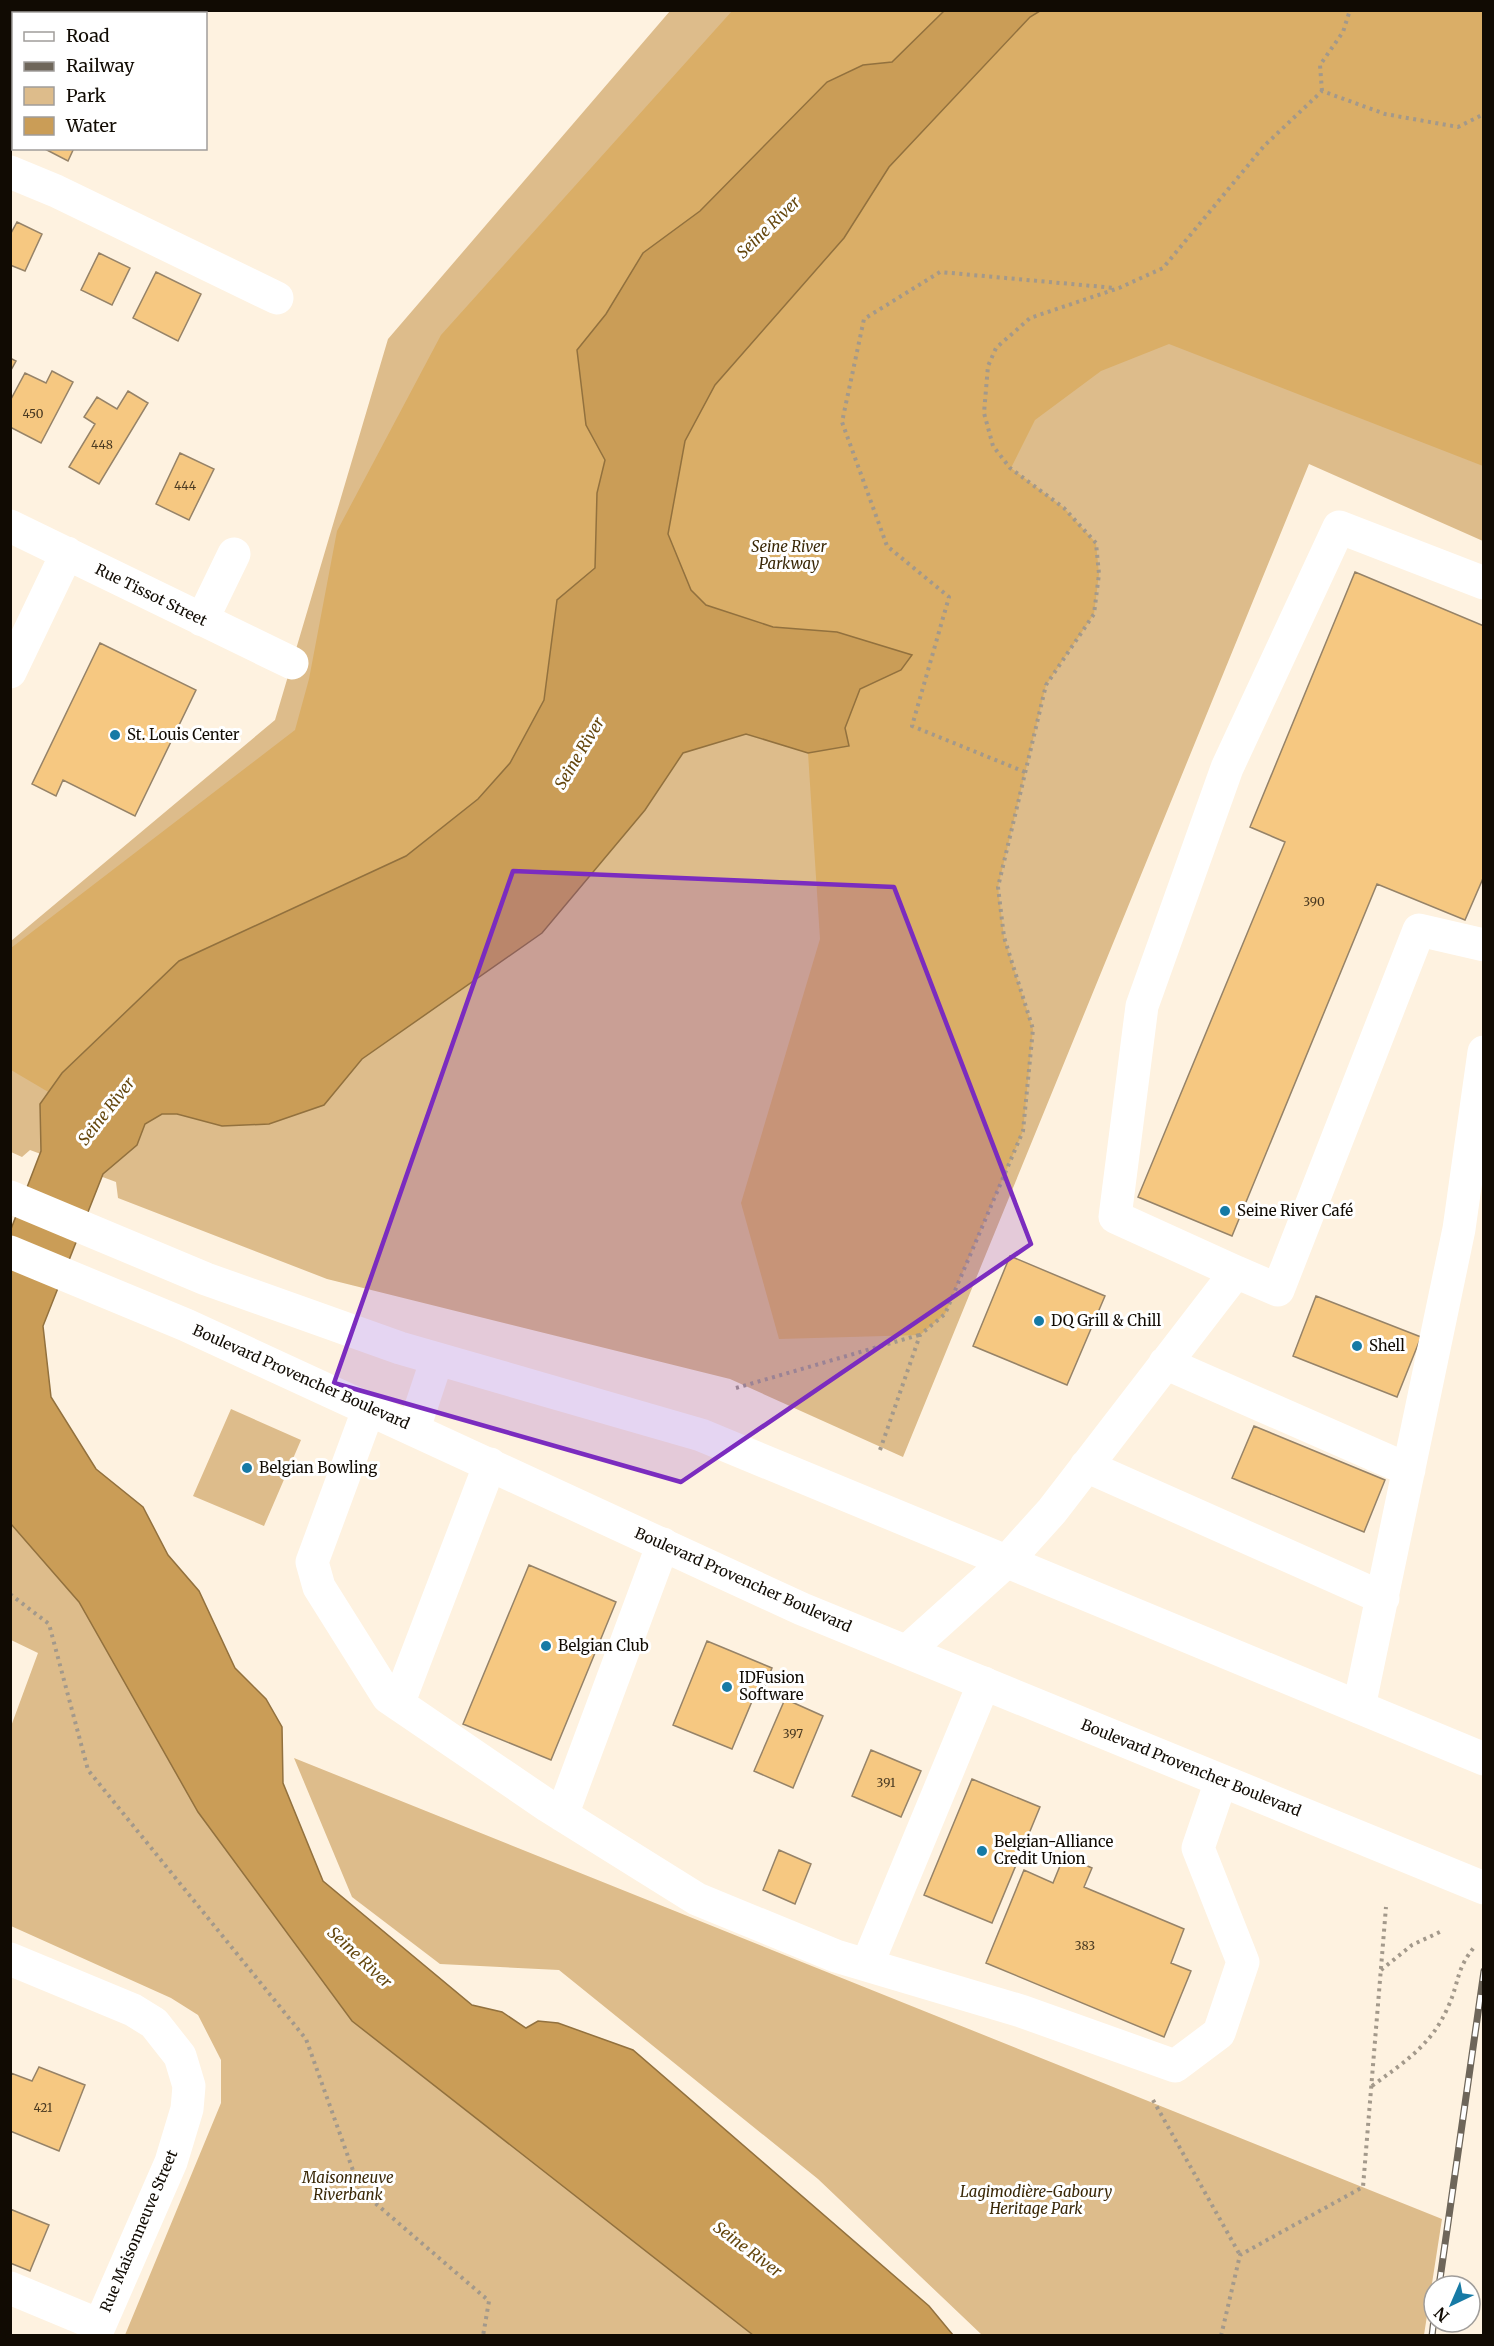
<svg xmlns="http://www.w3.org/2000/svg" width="1494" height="2346" viewBox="0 0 1494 2346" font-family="Merriweather,serif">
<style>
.green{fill:#ddbc8b}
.forest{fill:#daae67}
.water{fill:#ca9d57;stroke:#92713e;stroke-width:1.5}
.building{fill:#f6c881;stroke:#968368;stroke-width:1.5}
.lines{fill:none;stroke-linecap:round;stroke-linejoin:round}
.path{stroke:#a3998b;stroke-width:4;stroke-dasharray:3 4.5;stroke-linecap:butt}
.minor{stroke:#fff;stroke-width:33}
.major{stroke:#fff;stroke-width:33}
.rail-casing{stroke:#6e665a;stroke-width:7}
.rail{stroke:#fff;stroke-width:4.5;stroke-dasharray:14;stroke-linecap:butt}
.marked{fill:#7b2cbf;fill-opacity:0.2;stroke:#7b2cbf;stroke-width:4.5;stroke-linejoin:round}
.poi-dot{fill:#167aa5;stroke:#fff;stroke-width:2}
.labels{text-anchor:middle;stroke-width:6;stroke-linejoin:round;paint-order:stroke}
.number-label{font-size:12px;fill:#4a3a22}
.park-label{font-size:15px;font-style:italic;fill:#392706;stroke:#fff}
.street-label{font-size:15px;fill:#110b03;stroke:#fff}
.poi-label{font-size:15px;fill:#110b03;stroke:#fff;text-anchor:start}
.water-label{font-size:16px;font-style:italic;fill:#64460d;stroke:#fff}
</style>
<rect width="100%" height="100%" fill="#fef2e0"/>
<!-- green -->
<path class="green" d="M670 11H1483V541L1309 464 903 1457 730 1379 327 1279 118 1198 116 1182 30 1150 22 1157 11 1152V941L275 720 388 339Z
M231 1409 301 1440 264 1526 193 1496Z
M11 1497 370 2011 787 2335H125L221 2103V2060L198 2015 171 1998 11 1926 10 1729 38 1653 11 1640Z
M294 1758 1442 2219 1424 2335H982L818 2179 559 1970 440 1964 352 1897Z"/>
<!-- forest -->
<path class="forest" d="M1040 10 1483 11V466L1169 344 1101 371 1035 420 1011 468 1064 508 1096 543 1099 574 1094 614 1046 685 998 887 1004 937 1033 1029 1023 1131 945 1314 920 1335 779 1339 741 1203 820 939 808 753 849 746 845 728 860 689 901 670 837 632 773 627 706 605 691 590 668 534 685 441 715 385 844 238 889 167 1030 17Z
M732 11H944L892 62 863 65 700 211 643 253 606 314 577 350 586 425 605 460 597 493 595 568 557 600 544 700 510 763 478 799 406 856 179 961 62 1073 50 1093 11 1070V948L295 730 309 679 337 531 441 335Z"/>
<!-- water -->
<path class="water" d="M944 11H1040L1030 17 889 167 844 238 715 385 685 441 668 534 691 590 706 605 773 627 837 632 912 655 901 670 860 689 845 728 849 746 808 753 746 734 683 753 645 810 542 933 362 1059 324 1105 269 1124 222 1126 177 1114H162L145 1124 137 1145 103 1174 43 1326 51 1397 96 1469 143 1507 168 1555 199 1591 235 1668 266 1699 282 1727 283 1783 323 1881 472 2005 502 2012 526 2028 538 2021 558 2023 633 2050 929 2306 953 2335H753L352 2021 198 1812 79 1602 11 1524V1229L41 1151 40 1104 62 1073 179 961 406 856 478 799 510 763 544 700 557 600 595 568 597 493 605 460 586 425 577 350 606 314 643 253 700 211 827 82 863 65 892 62Z"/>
<!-- building -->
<path class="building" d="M58 10H141L140 14H57Z
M10 56 14 58V134L10 133Z
M43 148H74L68 161Z
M17 222 42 234 25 271 10 265V235Z
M99 253 130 268 112 305 81 290Z
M156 272 201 294 178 341 133 318Z
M10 358 16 361 10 372Z
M52 371 73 382 41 443 10 427V401L25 373 46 383Z
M128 391 148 403 99 484 69 467 95 424 84 417 97 397 117 409Z
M180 453 214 469 189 520 156 504Z
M1355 572 1484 626V876L1465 920 1377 884 1232 1236 1138 1197 1285 842 1250 827Z
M100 643 196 690 135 816 63 780 56 796 32 784Z
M1010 1256 1105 1296 1067 1385 973 1346Z
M1316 1296 1421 1337 1397 1397 1293 1356Z
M1254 1426 1385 1480 1364 1532 1232 1478Z
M529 1565 616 1602 551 1760 463 1724Z
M707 1641 772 1668 759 1701 753 1699 732 1749 673 1725Z
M785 1699 823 1716 793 1788 754 1771Z
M871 1750 921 1771 901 1817 852 1796Z
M972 1779 1040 1807 992 1923 924 1895Z
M779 1850 811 1864 795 1904 763 1890Z
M1064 1856 1092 1868 1084 1887 1184 1929 1171 1963 1191 1971 1164 2037 986 1963 1024 1870 1053 1883Z
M39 2067 85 2085 59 2151 10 2131 11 2073 32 2081Z
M10 2209 49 2225 30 2271 10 2263Z"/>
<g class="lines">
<!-- path -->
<path class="path" d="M1322 91 1320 65 1343 32 1350 10
M1025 772 912 726 949 597 887 546 842 422 864 319 940 272 1115 288
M736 1388 919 1335
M880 1450 920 1335 945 1314 1023 1131 1033 1029 1004 937 998 887 1046 685 1094 614 1099 574 1096 543 1064 508 1010 468 993 446 984 413 988 366 996 348 1030 318 1119 288 1163 268 1264 146 1322 91 1385 114 1458 127 1484 114
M10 1594 49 1624 88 1770 306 2039 360 2190 489 2301 483 2336
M1381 1970 1412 1945 1442 1931
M1372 2086C1404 2062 1431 2046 1448 2007 1460 1981 1455 1970 1476 1945
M1153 2100 1240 2255
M1221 2336 1240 2255 1363 2187 1386 1907"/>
<!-- minor -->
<path class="minor" d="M10 172 56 191 277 298
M10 526 292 663
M202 620 234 554
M10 672 67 553
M1236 1272 1115 1217 1142 1006 1227 768 1339 527 1484 583
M1165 1363 1409 1470
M369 1408 312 1562 319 1587 388 1697 548 1806 697 1899 836 1956 1021 2011 1175 2066 1219 2033 1243 1962 1198 1848 1221 1781
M1086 1466 1383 1598
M907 1651 1007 1561 1052 1511 1236 1272 1278 1290 1419 930 1484 945
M398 1704 490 1464
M1359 1707 1459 1229 1484 1052
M562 1815 663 1544
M10 1959 133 2010 154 2023 180 2056 189 2086 187 2109 171 2162 95 2336
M867 1965 984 1683
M10 2288 99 2325"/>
<!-- major -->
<path class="major" d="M10 1197 206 1279 400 1348 701 1435 1484 1759
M10 1252 186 1325 802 1609 1484 1888
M414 1428 437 1359"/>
<!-- rail casing -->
<g class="rail-casing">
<path id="rail" d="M1439 2286 1484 1971
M1432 2336 1434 2319"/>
</g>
<!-- rail -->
<use href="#rail" class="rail"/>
</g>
<!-- marked area -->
<path class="marked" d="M513 871 894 887 1031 1244 681 1482 334 1383Z"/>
<!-- markers -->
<g class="poi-dot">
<circle cx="115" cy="735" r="6"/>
<circle cx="1225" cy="1211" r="6"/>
<circle cx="1039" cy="1321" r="6"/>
<circle cx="1357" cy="1346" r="6"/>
<circle cx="247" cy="1468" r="6"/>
<circle cx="546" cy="1646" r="6"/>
<circle cx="727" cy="1687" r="6"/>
<circle cx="982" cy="1851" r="6"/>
</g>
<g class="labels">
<!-- number labels -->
<g class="number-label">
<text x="33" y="418">450</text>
<text x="102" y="449">448</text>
<text x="185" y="490">444</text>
<text x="1314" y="906">390</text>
<text x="793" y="1738">397</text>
<text x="886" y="1787">391</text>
<text x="1085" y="1950">383</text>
<text x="43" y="2112">421</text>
</g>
<!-- park labels -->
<g class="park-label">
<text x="789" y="552">Seine River<tspan x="789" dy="17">Parkway</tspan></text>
<text x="348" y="2183">Maisonneuve<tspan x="348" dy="17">Riverbank</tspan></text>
<text x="1036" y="2197">Lagimodière-Gaboury<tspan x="1036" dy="17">Heritage Park</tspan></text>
</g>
<!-- street labels -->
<g class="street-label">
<text transform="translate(151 595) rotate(26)" y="5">Rue Tissot Street</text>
<text transform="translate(301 1377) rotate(24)" y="5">Boulevard Provencher Boulevard</text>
<text transform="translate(743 1580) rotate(24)" y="5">Boulevard Provencher Boulevard</text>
<text transform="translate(1191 1768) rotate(22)" y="5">Boulevard Provencher Boulevard</text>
<text transform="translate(139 2231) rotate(-67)" y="5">Rue Maisonneuve Street</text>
</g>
<!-- poi labels -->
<g class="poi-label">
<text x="127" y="740">St. Louis Center</text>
<text x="1237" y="1216">Seine River Café</text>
<text x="1051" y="1326">DQ Grill &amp; Chill</text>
<text x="1369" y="1351">Shell</text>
<text x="259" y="1473">Belgian Bowling</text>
<text x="558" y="1651">Belgian Club</text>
<text x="739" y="1683">IDFusion<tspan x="739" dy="17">Software</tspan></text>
<text x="994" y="1847">Belgian-Alliance<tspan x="994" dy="17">Credit Union</tspan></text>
</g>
<!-- water labels -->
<g class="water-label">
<text transform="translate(768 227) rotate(-44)" y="6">Seine River</text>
<text transform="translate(579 753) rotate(-59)" y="6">Seine River</text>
<text transform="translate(106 1111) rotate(-52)" y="6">Seine River</text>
<text transform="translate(360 1957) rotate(43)" y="6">Seine River</text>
<text transform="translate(748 2249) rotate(37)" y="6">Seine River</text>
</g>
</g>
<!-- border -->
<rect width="1494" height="2346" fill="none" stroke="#110b03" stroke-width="24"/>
<!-- legend -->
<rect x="12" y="12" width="195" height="138" fill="#ffffff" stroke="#a09d9a" stroke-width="1.5"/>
<rect x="24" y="32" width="30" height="9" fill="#ffffff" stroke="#a09d9a" stroke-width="1.5"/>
<text x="66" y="42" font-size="18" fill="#110b03">Road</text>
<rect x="24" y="62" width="30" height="9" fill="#6e665a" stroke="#a09d9a" stroke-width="1.5"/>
<text x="66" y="72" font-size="18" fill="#110b03">Railway</text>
<rect x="24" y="87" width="30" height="18" fill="#ddbc8b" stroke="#a09d9a" stroke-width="1.5"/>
<text x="66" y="102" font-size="18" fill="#110b03">Park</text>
<rect x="24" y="117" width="30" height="18" fill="#ca9d57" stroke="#a09d9a" stroke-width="1.5"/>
<text x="66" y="132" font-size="18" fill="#110b03">Water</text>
<!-- north arrow -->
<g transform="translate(1452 2304) rotate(224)"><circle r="28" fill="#ffffff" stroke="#a09d9a" stroke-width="1.5"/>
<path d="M0-4.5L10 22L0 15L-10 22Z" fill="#167aa5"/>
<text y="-9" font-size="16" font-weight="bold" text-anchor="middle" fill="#110b03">N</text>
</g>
</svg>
